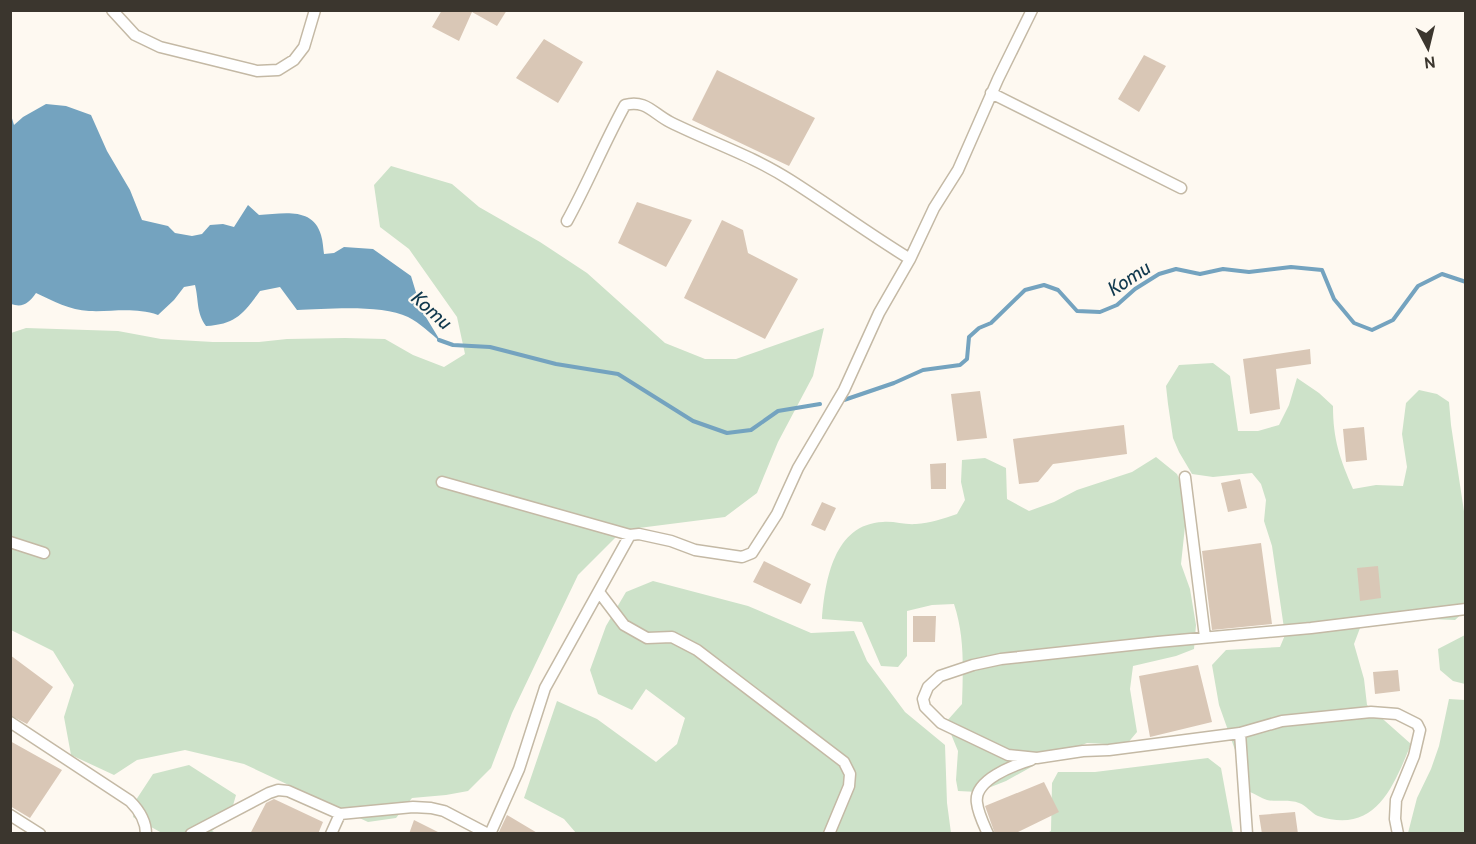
<svg xmlns="http://www.w3.org/2000/svg" width="1476" height="844" viewBox="0 0 1476 844" font-family="Cabin,sans-serif">
<style>
.green{fill:#cde2c9}
.water{fill:#74a3bf}
.lines{fill:none;stroke-linecap:round;stroke-linejoin:round}
.stream{stroke:#74a3bf;stroke-width:4}
.building{fill:#d9c7b6}
.minor-casing{stroke:#c4b9a5;stroke-width:13}
.minor{stroke:#fff;stroke-width:10}
.labels{text-anchor:middle;stroke-width:4.5;stroke-linejoin:round;paint-order:stroke}
.water-label{font-size:20px;font-style:italic;fill:#10384d;stroke:#fef9f1}
</style>
<rect width="100%" height="100%" fill="#fef9f1"/>
<!-- green -->
<path class="green" d="M391 166 452 184 479 207 540 242 587 273 665 343 705 359H736L824 328 813 376 778 442 757 493 725 517 623 530 578 575 512 713 491 768 468 791 446 795 412 798 396 818 368 822 244 764 185 750 137 760 114 775 71 755 64 717 74 685 53 651 11 630V333L26 328 118 331 161 339 213 342H259L287 339 345 338 385 339 413 355 444 367 465 354 457 317 409 249 380 227 374 185Z
M1213 363 1230 376 1238 431H1258L1279 425 1289 405 1297 378 1319 393 1333 406C1333 440 1340 459 1353 489L1376 485 1403 486 1407 467 1402 434 1406 403 1419 390 1437 394 1449 402 1451 425 1465 518V611L1455 620 1403 618 1360 628 1354 644 1364 679 1367 705 1411 744C1393 788 1375 835 1318 816 1311 813 1306 805 1299 803 1290 799 1277 802 1267 800 1261 798 1255 794 1250 792L1219 705 1212 665 1226 650 1280 647 1285 635 1272 546 1264 521 1266 500 1261 484 1252 473 1213 477 1192 474 1179 452 1173 438 1168 404 1166 386 1179 365Z
M1156 457 1177 474 1184 490 1186 517 1181 564 1190 589 1196 625 1194 649 1176 656 1133 666 1130 689 1137 732 1126 745 1087 743 1042 761 1006 781 978 792 958 791 956 780 958 751 946 722 962 704C963 670 965 637 954 604L932 605 907 611V656L898 667 881 666 862 622 822 619C825 580 834 524 883 522 894 521 905 525 916 524 930 523 943 519 957 514L965 500 961 482 962 460 985 458 1006 468 1007 499 1029 511 1054 502 1077 490 1132 472Z
M653 581 748 606 811 633 854 631 867 661 905 712 945 745 947 803 951 833H576L564 819 524 798 557 701 597 719 656 762 677 744 685 718 646 689 632 710 598 694 590 670 606 626 626 592Z
M1465 635V684L1453 681 1440 670 1438 649Z
M1449 699 1465 700V833H1408L1417 798 1431 769 1439 746Z
M1208 758 1221 768 1233 833 1045 834 1051 831 1052 783 1058 772H1095Z
M189 765 236 795 230 816 212 831 216 833H162L133 817 136 800 153 774Z"/>
<!-- water -->
<path class="water" d="M46 104 66 106 91 115 107 151 130 190 142 220 168 226 175 233 192 236 202 234 210 225 223 224 234 227 248 205 259 215C281 214 313 206 321 235 323 241 323 248 324 254L334 253 344 247 373 249 411 276 421 309 441 342C431 334 420 323 408 317 382 304 326 309 297 310L280 287 260 291C243 314 236 324 206 326 196 312 199 301 195 285L184 287 174 300 158 315C134 307 113 312 89 311 70 310 53 301 36 293 29 303 23 308 11 304V115L14 125 23 117Z"/>
<g class="lines">
<!-- stream -->
<path class="stream" d="M439 340 453 345 490 347 556 364 618 374 693 421 727 433 751 430 778 411 820 404
M844 400 894 383 923 370 960 365 967 359 969 337 979 328 991 323 1025 290 1044 285 1058 290 1077 311 1100 312 1117 305 1135 289 1159 274 1176 269 1200 274 1223 269 1249 272 1291 267 1322 270 1334 299 1354 323 1372 330 1393 320 1418 286 1442 274 1466 282"/>
</g>
<!-- building -->
<path class="building" d="M442 10H507L497 26 472 12 459 41 432 27Z
M544 39 583 62 558 103 516 78Z
M1144 55 1166 66 1139 112 1118 99Z
M717 70 815 118 789 166 692 120Z
M637 202 692 220 666 267 618 243Z
M722 220 743 230 748 253 798 279 765 339 684 298Z
M1310 349 1311 364 1276 369 1280 409 1250 414 1243 359Z
M980 391 987 438 957 441 951 394Z
M1124 425 1127 454 1053 464 1038 482 1019 484 1013 439Z
M1364 427 1367 460 1346 462 1343 429Z
M946 463V489H931L930 464Z
M1240 479 1247 508 1228 512 1221 483Z
M822 502 836 508 825 531 811 525Z
M1261 543 1272 624 1212 630 1202 551Z
M764 561 811 584 801 604 753 582Z
M1378 566 1381 598 1360 601 1357 568Z
M913 616H936L935 642H913Z
M10 655 53 687 27 724 10 715Z
M1198 665 1212 722 1150 737 1139 676Z
M1398 670 1400 691 1375 694 1373 672Z
M10 741 62 770 30 818 10 806Z
M1044 782 1059 812 1014 834H995L985 806Z
M274 799 323 822 318 834H250L266 803Z
M1295 812 1298 834H1262L1259 815Z
M507 815 539 834H498Z
M414 820 442 834H409Z"/>
<g class="lines">
<!-- minor casing -->
<g class="minor-casing">
<path id="minor" d="M112 10 135 35 160 47 257 71 278 70 294 60 304 47 315 10
M991 93 1181 188
M567 221C588 183 604 143 625 105 645 99 654 114 670 122 710 142 753 156 790 180 831 206 869 234 910 259
M1185 477 1205 637
M442 482 630 535
M10 542 44 553
M599 592 624 625 647 638 672 637 697 650 844 762 850 774 849 786 829 834
M10 722 130 801C139 810 146 820 146 834
M1240 733 1247 834
M10 815 40 834
M191 834 269 793 278 790 288 791 340 814 413 807 431 808 444 811 488 834
M331 834 340 814
M490 834 519 769 545 688 630 535 639 534 671 541 695 550 742 557 752 553 777 514 798 468 844 390 879 313 910 259 934 208 958 170 998 79 1032 10
M988 834C984 825 978 813 977 803 973 780 1014 765 1031 760
M1398 834 1395 819 1396 800 1414 756 1420 730 1417 724 1397 714 1371 712 1282 721 1240 733 1109 750 1083 751 1037 758 1008 755 941 723 925 707 923 699 928 687 940 676 973 665 1001 659 1158 642 1311 628 1466 609"/>
</g>
<!-- minor -->
<use href="#minor" class="minor"/>
</g>
<g class="labels">
<!-- water labels -->
<g class="water-label">
<text transform="translate(1129 278) rotate(-33)" y="7">Komu</text>
<text transform="translate(432 310) rotate(42)" y="7">Komu</text>
</g>
</g>
<!-- border -->
<rect width="1476" height="844" fill="none" stroke="#3b362e" stroke-width="24"/>
<!-- north arrow -->
<g transform="translate(1428 48) rotate(173)" stroke="#fef9f1" stroke-width="4.5" paint-order="stroke">
<path d="M0-4.5L10 22L0 15L-10 22Z" fill="#3b362e"/>
<text y="-9" font-size="16" font-weight="bold" text-anchor="middle" fill="#3b362e">N</text>
</g>
</svg>
